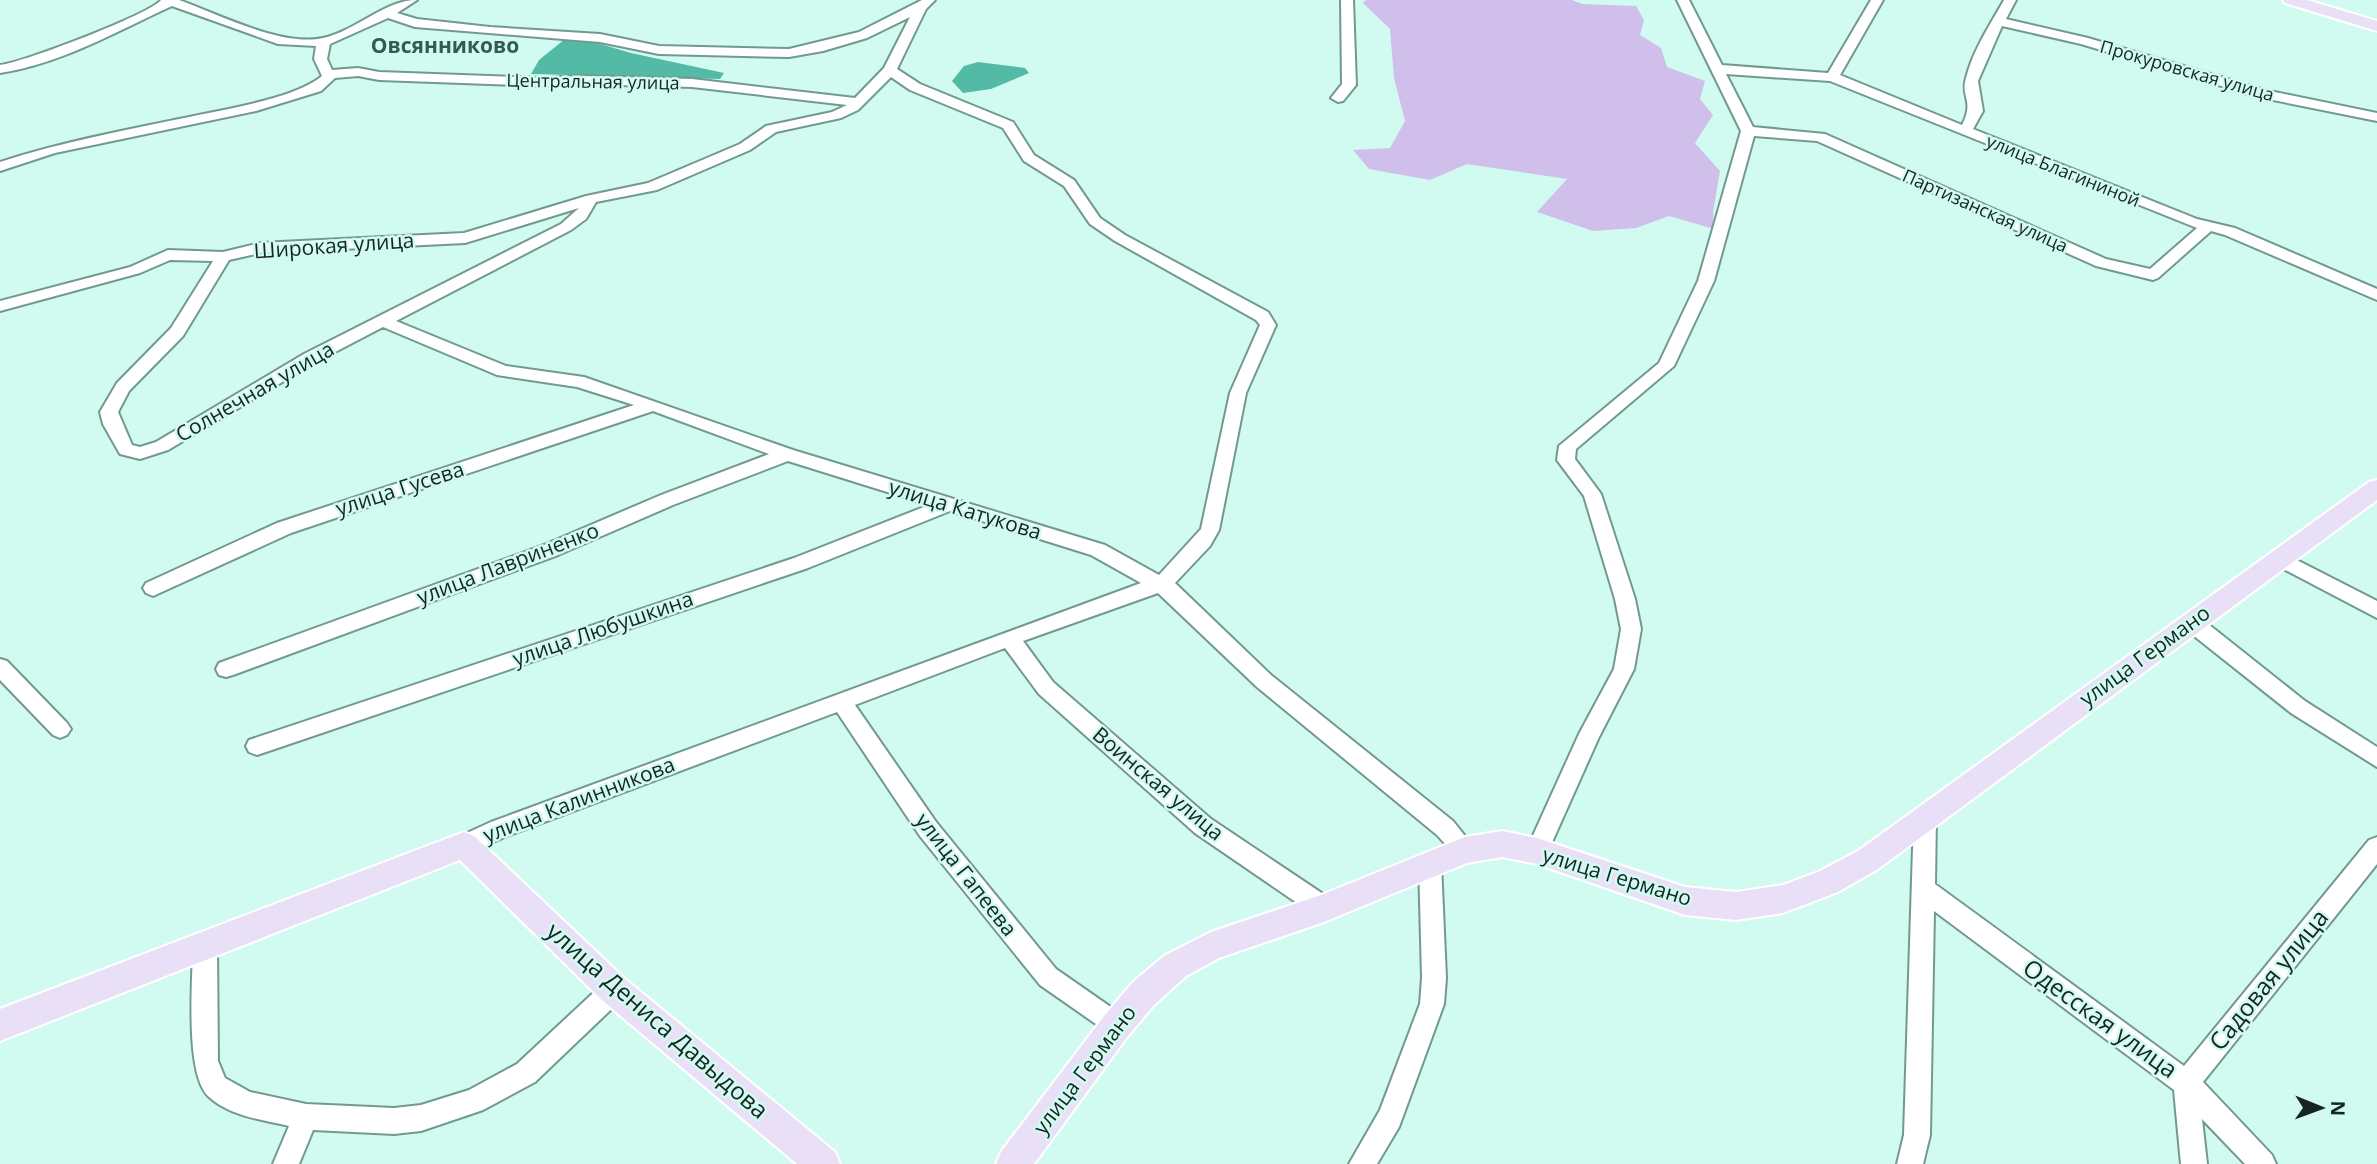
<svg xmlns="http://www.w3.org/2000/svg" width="2377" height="1164" viewBox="0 0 2377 1164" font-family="'Open Sans',sans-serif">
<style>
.green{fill:#d0bfeb}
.water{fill:#52baa5}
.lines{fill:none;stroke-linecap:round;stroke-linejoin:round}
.minor-casing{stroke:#729990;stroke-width:4}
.major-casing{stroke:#fff;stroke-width:4}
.minor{fill:#fff;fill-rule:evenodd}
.major{fill:#e9e0f8;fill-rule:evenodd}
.labels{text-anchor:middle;stroke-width:5;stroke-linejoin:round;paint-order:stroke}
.far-street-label{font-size:18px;fill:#162522;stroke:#d1fbf0}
.far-quarter-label{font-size:21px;font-weight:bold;fill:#355a52;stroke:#d1fbf0}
.street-label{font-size:21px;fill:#162522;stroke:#d1fbf0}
.near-street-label{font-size:24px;fill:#162522;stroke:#d1fbf0}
</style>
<rect width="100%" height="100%" fill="#d1fbf0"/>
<!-- green -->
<path class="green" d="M1366 0H1572L1582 4 1636 6 1644 20 1640 35 1661 48 1667 67 1705 81 1700 99 1713 115 1695 143 1720 171 1713 212 1714 229 1669 216 1636 228 1593 231 1537 212 1567 179 1467 164 1430 180 1369 169 1353 150 1390 148 1405 121 1394 78 1390 29 1363 3Z"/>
<!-- water -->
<path class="water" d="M565 39 597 43 631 53 724 73 720 79 531 74 539 60Z
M978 62 1025 68 1029 73 991 89 963 93 952 81 964 66Z"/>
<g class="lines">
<!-- minor casing -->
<g class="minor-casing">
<path id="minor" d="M161 0H179C218 14 282 47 323 38 356 31 384 0 417 0L397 13 417 19 490 27 600 34 659 46 789 49 859 32 922 0H935L926 9 897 69 920 84 1013 122 1034 155 1074 180 1100 218 1125 235 1268 312 1276 325 1246 393 1219 530 1210 546 1175 583 1271 675 1453 821 1476 850 1473 857 1465 860 1457 857 1437 835 1257 687 1158 593 1023 641 1053 682 1211 819 1332 900 1336 908 1332 916 1324 919 1316 916 1195 833 1039 694 1005 648 855 705 936 822 1056 969 1125 1017 1128 1026 1125 1035 1116 1038 1040 985 920 836 837 712 507 836 464 855 456 852 453 845 456 838 491 822 1141 583 1091 555 950 511 808 568 257 755 249 752 246 746 249 740 794 558 929 505 788 461 673 505 558 555 233 675 226 677 219 675 216 669 219 663 544 545 661 495 769 454 653 411 291 533 153 596 146 593 143 588 146 583 277 523 634 405 577 387 497 375 383 327 316 362 168 450 140 459 120 454 103 424 100 412 117 383 171 328 213 261 170 260 140 273 0 311V301L130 267 168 250 223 252 260 243 464 233 586 196 648 183 740 144 766 126 832 112 847 105 692 87 579 84 543 86 379 80 358 76 335 78 321 91 256 111 55 153 0 171V162C62 142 125 130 189 117 225 109 294 99 322 76L314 59 316 46 278 44 172 6C117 31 61 64 0 73V65C25 62 150 14 161 0ZM910 17 884 68 855 98 692 79 579 76 543 78 379 72 358 68 332 70 327 59 330 44 388 18 415 27 600 42 659 54 789 57 823 51 867 38ZM891 77 910 90 1003 128 1024 161 1064 186 1090 224 1115 241 1256 320 1260 325 1230 393 1201 529 1159 575 1105 545 793 450 584 377 506 366 396 321 571 230 586 219 596 202 657 190 750 150 776 132 841 118 858 110ZM579 208 561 224 304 354 156 442 140 447 132 445 118 412 129 391 183 336 229 260 260 253 465 243Z
M1341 0H1353L1356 85 1343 101 1338 102 1331 98 1342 84Z
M1677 0H1689L1722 65 1828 73 1871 0H1883L1840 75 1962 125C1975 100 1960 97 1966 78 1973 50 1990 25 2004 0H2016L2006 19 2088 38 2265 90 2377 113V121L2258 97 2081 44 2002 26 1978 81 1983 111 1973 129 2197 219 2235 228 2377 289V300L2225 235 2211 231 2158 278 2153 280 2096 266 1817 141 1754 136 1714 281 1674 366 1576 449 1575 459 1601 494 1635 599 1641 629 1634 669 1599 737 1545 858 1537 861 1529 858 1526 851 1579 734 1614 669 1621 629 1615 599 1584 496 1557 460 1559 446 1659 363 1698 281 1741 131ZM1726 74 1830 81 2197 228 2150 269 2106 259 1825 134 1753 127Z
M2279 551 2377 601V618L2272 563 2270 558 2272 553Z
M2191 614 2198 616 2305 701 2377 747V767L2291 713 2184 628 2181 622 2184 616Z
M0 659 7 661 67 723 71 729 67 735 60 738 53 735 0 680Z
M1925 806 1933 809 1936 816 1935 884 2184 1066 2369 840 2377 837V864L2203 1082 2272 1155 2276 1164H2245L2202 1119 2207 1164H2181L2174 1090 1934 911 1930 1135 1923 1164H1897L1904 1135 1914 816 1917 809Z
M1430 853 1438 856 1441 863 1446 978 1444 1004 1399 1127 1377 1164H1349L1380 1110 1420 1004 1422 978 1419 863 1422 856Z
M205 933 213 936 217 944 218 1061 225 1078 250 1092 306 1104 394 1108 421 1105 469 1090 517 1064 605 982 614 978 623 982 626 990 623 998 535 1082 483 1110 421 1131 394 1134 313 1130 299 1164H273L289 1126C262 1120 230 1116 209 1097 184 1075 193 977 193 944L197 936Z"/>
</g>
<!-- major casing -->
<g class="major-casing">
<path id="major" d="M2283 0H2307L2377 21V31L2285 3Z
M2377 480V500L1878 869 1838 892 1783 913 1736 920 1685 915 1537 864 1502 857 1467 863 1324 922 1219 958 1186 976 1154 1005 1127 1037 1034 1164H996L1001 1152 1105 1015 1132 983 1164 956 1211 932 1321 895 1465 837 1502 831 1537 838 1685 887 1736 892 1783 885 1818 872 1858 851 2369 482Z
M464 832 474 836 625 979 835 1152 840 1164H797L603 1001 460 860 0 1041V1009Z"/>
</g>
<!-- minor -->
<use href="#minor" class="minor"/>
<!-- major -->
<use href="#major" class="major"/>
</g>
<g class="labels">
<!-- far-street labels -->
<g class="far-street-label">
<text transform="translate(2187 71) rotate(16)" y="6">Прокуровская улица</text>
<text transform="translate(593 82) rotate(1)" y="6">Центральная улица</text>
<text transform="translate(2063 171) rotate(22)" y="6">улица Благининой</text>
<text transform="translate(1985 211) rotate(24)" y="6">Партизанская улица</text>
</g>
<!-- far-quarter labels -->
<g class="far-quarter-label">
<text x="445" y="53">Овсянниково</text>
</g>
<!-- street labels -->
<g class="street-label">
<text transform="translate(334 246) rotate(-4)" y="7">Широкая улица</text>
<text transform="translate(255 392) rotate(-30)" y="7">Солнечная улица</text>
<text transform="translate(400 489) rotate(-18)" y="7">улица Гусева</text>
<text transform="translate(965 510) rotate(17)" y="7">улица Катукова</text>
<text transform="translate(508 564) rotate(-21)" y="7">улица Лавриненко</text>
<text transform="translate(603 629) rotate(-19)" y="7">улица Любушкина</text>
<text transform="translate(2145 656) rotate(-36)" y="7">улица Германо</text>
<text transform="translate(1158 784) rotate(40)" y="7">Воинская улица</text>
<text transform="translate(579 800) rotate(-21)" y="7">улица Калинникова</text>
<text transform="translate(966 875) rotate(52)" y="7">улица Гапеева</text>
<text transform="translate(1617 877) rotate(17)" y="7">улица Германо</text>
<text transform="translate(1085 1070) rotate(-53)" y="7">улица Германо</text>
</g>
<!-- near-street labels -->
<g class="near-street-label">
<text transform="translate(2269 980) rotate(-51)" y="8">Садовая улица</text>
<text transform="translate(2100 1019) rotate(36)" y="8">Одесская улица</text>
<text transform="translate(657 1021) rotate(41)" y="8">улица Дениса Давыдова</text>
</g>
</g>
<!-- north arrow -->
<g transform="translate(2321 1108) rotate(91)" stroke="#d1fbf0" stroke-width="5" paint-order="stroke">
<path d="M0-5L12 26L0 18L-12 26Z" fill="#162522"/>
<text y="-10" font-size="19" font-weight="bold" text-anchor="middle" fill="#162522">N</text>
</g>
</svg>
